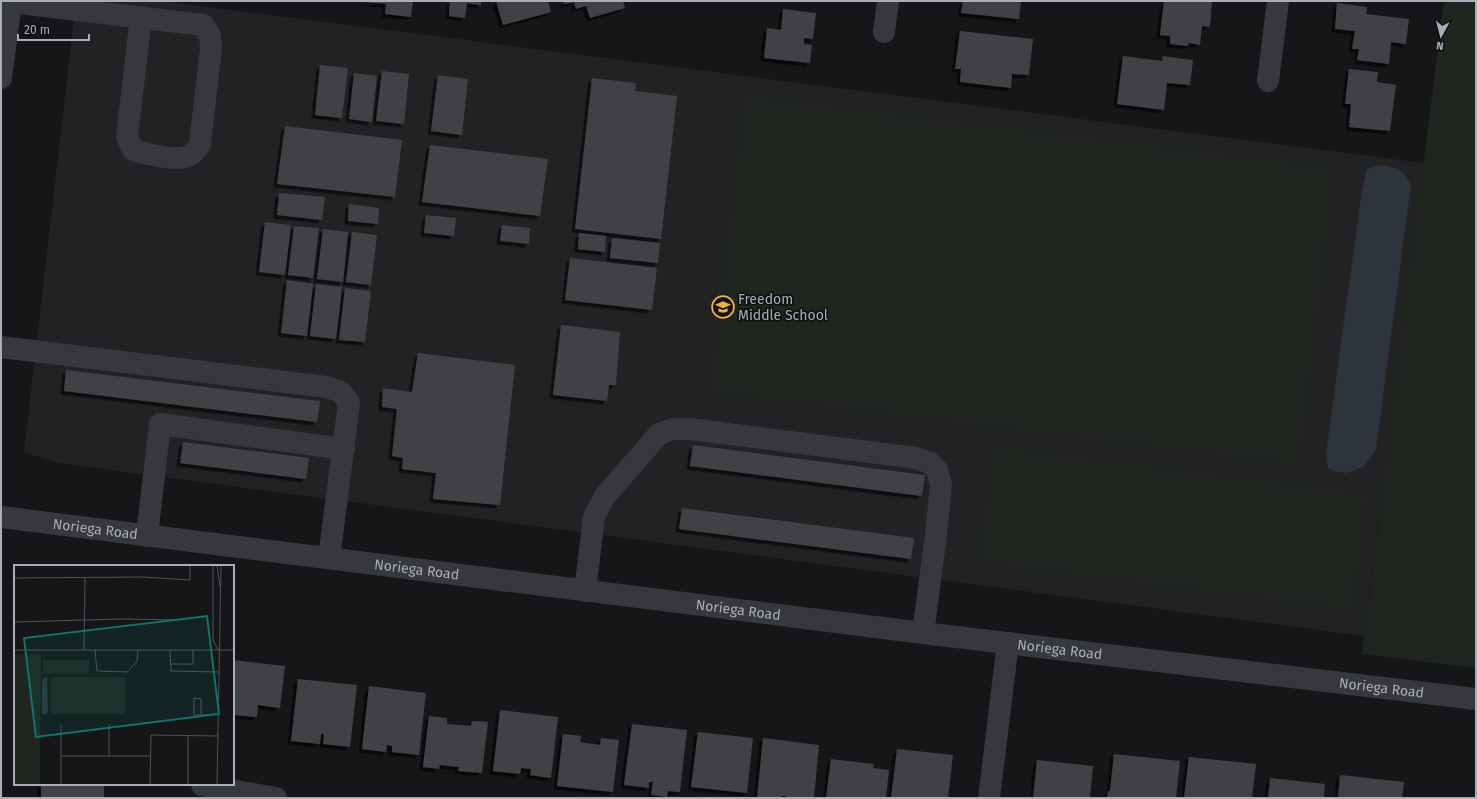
<svg xmlns="http://www.w3.org/2000/svg" width="1477" height="799" viewBox="0 0 1477 799" font-family="'Fira Sans',sans-serif">
<style>
.built{fill:#222225}
.green{fill:#1e261f}
.water{fill:#2c353c}
.building{fill:#404145;filter:url(#shadow)}
.lines{fill:none;stroke-linecap:round;stroke-linejoin:round}
.minor{stroke:#37383d;stroke-width:22}
.labels{text-anchor:middle;stroke-width:3.5;stroke-linejoin:round;paint-order:stroke}
.poi-label{font-size:14px;fill:#a8adb8;stroke:#111113;text-anchor:start}
.street-label{font-size:14px;fill:#a8adb8;stroke:#111113}
.inset-road{fill:none;stroke:#505258;stroke-width:1}
.view{fill:#0f766e;fill-opacity:0.15;stroke:#0f766e;stroke-width:2}
.inset-edge{fill:none;stroke:#a8adb8;stroke-width:2}
</style>
<defs>
<filter id="shadow"><feDropShadow dx="-3.5" dy="3.5" stdDeviation="0" flood-color="#0009"/></filter>
</defs>
<rect width="100%" height="100%" fill="#161618"/>
<!-- built -->
<path class="built" d="M76 1H160L1424 163 1364 636 58 463 24 452Z"/>
<!-- green -->
<path class="green" d="M1444 1H1476V668L1362 654Z
M747 98 1333 170 1297 462 711 390Z
M995 448 1365 495 1351 607 981 560Z"/>
<!-- water -->
<path class="water" d="M1379 165C1396 167 1404 169 1411 185L1376 449 1364 467 1346 473 1334 471 1328 468 1326 453 1362 190 1367 169Z"/>
<!-- building -->
<path class="building" d="M364 1H413L411 17 385 14 386 4 364 2Z
M450 1H481V5L467 3 465 18 449 16Z
M496 1H548L551 12 503 25Z
M563 1H623L625 8 590 18 586 6 576 9 574 2 564 4Z
M963 1H1021L1019 19 961 13Z
M1164 1H1212L1210 27 1202 26 1200 45 1189 43 1188 46 1170 44V36L1160 35Z
M1337 3 1367 7 1366 14 1409 19 1406 44 1391 42 1389 64 1357 60 1359 49H1352L1355 31 1335 29Z
M783 9 816 13 813 39 804 38V44L812 45 810 63 764 58 767 28 781 30Z
M960 31 1033 39 1029 75 1012 74 1011 88 960 82 961 69H955Z
M1123 56 1162 61 1163 56 1193 60 1190 85 1167 83 1164 110 1117 104Z
M320 65 348 68 342 118 315 115Z
M1349 69 1378 72 1377 82 1396 85 1390 131 1349 127 1351 104H1345Z
M382 71 409 74 404 124 376 121Z
M354 73 377 76 372 122 349 119Z
M438 75 468 79 462 135 431 131Z
M592 78 636 83 635 91 677 96 661 239 575 229Z
M285 126 402 140 395 197 277 184Z
M430 145 548 159 540 216 422 202Z
M279 193 325 197 322 220 277 215Z
M349 204 379 208 378 224 348 221Z
M426 215 456 218 454 236 424 233Z
M265 222 291 225 285 275 259 272Z
M502 225 530 228 529 244 500 241Z
M294 226 319 228 313 278 288 275Z
M323 229 348 232 343 282 317 279Z
M352 232 377 235 371 285 346 282Z
M579 233 606 236 605 252 578 249Z
M612 238 660 243 658 263 610 258Z
M570 258 657 268 652 310 565 300Z
M287 280 313 284 307 336 281 333Z
M316 284 342 287 336 339 310 336Z
M345 288 371 291 365 342 339 340Z
M561 325 620 332 616 385H609L607 401 553 395Z
M418 353 515 365 500 505 433 499 436 473 402 469 403 458 392 456 397 409 382 407 383 388 412 392Z
M66 370 320 401 317 422 64 391Z
M183 442 309 458 306 479 180 463Z
M693 445 925 475 922 496 690 466Z
M682 508 914 538 911 559 679 529Z
M233 660 285 666 280 708 258 705 257 717 234 715 235 706 233 705Z
M298 679 357 685 350 747 323 744 324 734H321L320 744 291 741Z
M369 686 426 693 419 755 392 752V746L387 745 386 752 362 749Z
M500 710 558 717 551 778 530 775 531 769 521 768 520 774 493 771Z
M429 716 447 718V724L471 726 472 721 488 722 482 773 458 771 459 767 440 765 439 769 423 767Z
M632 724 687 730 680 792 668 791 667 797 651 795 653 782H649V788L624 785Z
M698 732 753 738 747 793 691 787Z
M563 734 581 736 580 742 600 745 601 738 619 740 613 792 557 786Z
M763 738 819 745 814 798H785L786 796H782L781 798H757Z
M897 749 953 755 948 798H891Z
M1114 754 1180 761 1176 798H1107L1108 791H1110Z
M1189 757 1256 764 1252 798H1184Z
M831 759 874 764 873 768 889 770 886 798H826Z
M1037 760 1093 766 1090 798H1033Z
M1340 775 1404 782 1402 798H1338Z
M1270 778 1325 784 1324 798H1268Z
M41 784H104V798H41Z"/>
<g class="lines">
<!-- minor -->
<g class="minor">
<path d="M11 2 203 25 210 36 211 48 200 144C198 147 195 151 192 154 179 163 147 154 133 150L127 137 141 17"/>
<path d="M884 32 888 1"/>
<path d="M1 78 11 1"/>
<path d="M1268 81 1278 1"/>
<path d="M1 347 327 387 341 392 349 403 329 558"/>
<path id="s1" d="M1 517 923 633 1476 699"/>
<path d="M147 536 160 424 344 449"/>
<path d="M585 591 594 517 605 496 659 434 673 429H690L916 458 930 463 937 470 941 485 936 535 923 633"/>
<path d="M202 785 276 798"/>
<path d="M989 798 1008 643"/>
</g>
</g>
<!-- icons -->
<defs>
<g id="school-ring" transform="scale(1.15)"><circle r="9.5" fill="#111113" stroke="#f2b134" stroke-width="1.5"/><path d="M0-5L7-2L0 1L-7-2ZM-4 1L0 2.5L4 1V4Q0 6-4 4Z" fill="#f2b134"/></g>
</defs>
<g fill-rule="evenodd">
<use href="#school-ring" x="723" y="307"/>
</g>
<g class="labels">
<!-- poi labels -->
<g class="poi-label">
<text x="738" y="304">Freedom<tspan x="738" dy="16">Middle School</tspan></text>
</g>
<!-- street labels -->
<g class="street-label">
<text dy="5" stroke="none"><textPath href="#s1" startOffset="95">Noriega Road</textPath></text>
<text dy="5" stroke="none"><textPath href="#s1" startOffset="419">Noriega Road</textPath></text>
<text dy="5" stroke="none"><textPath href="#s1" startOffset="743">Noriega Road</textPath></text>
<text dy="5" stroke="none"><textPath href="#s1" startOffset="1067">Noriega Road</textPath></text>
<text dy="5" stroke="none"><textPath href="#s1" startOffset="1391">Noriega Road</textPath></text>
</g>
</g>
<!-- overview -->
<g transform="translate(14 565)">
<rect width="220" height="220" fill="#161618"/>
<path d="M0 89H27L26 220H0ZM29 95H75V109H29ZM37 112H111V149H37Z" fill="#1e261f"/>
<path d="M33 111 34 147 30 150 28 148V115Z" fill="#2c353c"/>
<path class="inset-road" d="M199 0V75L204 85M203 0 206 22M0 13 129 12 176 15V0M0 57 106 54 168 55M0 85H220M70 85 71 13M81 85 83 106 113 107 123 97 124 85M156 85 157 106 204 107M156 99H179V85M187 150V134L180 133V150H187L204 149M47 191H137M95 191V159M47 220V159M136 220 137 170 204 171M174 220V170M203 220 207 0"/>
<path class="view" d="M193 51 205 149 22 172 10 73Z"/>
<rect width="220" height="220" class="inset-edge"/>
</g>
<!-- border -->
<rect width="1477" height="799" fill="none" stroke="#a8adb8" stroke-width="4"/>
<!-- north arrow -->
<g transform="translate(1441 36) rotate(187)" stroke="#111113" stroke-width="3" paint-order="stroke">
<path d="M0-3L7 15L0 10L-7 15Z" fill="#a8adb8"/>
<text y="-6" font-size="11" font-weight="bold" text-anchor="middle" fill="#a8adb8">N</text>
</g>
<!-- scale -->
<path d="M18 34v6h71v-6" fill="none" stroke="#a8adb8" stroke-width="2"/>
<text x="24" y="34" font-size="12" fill="#a8adb8" stroke="#111113" stroke-width="3" paint-order="stroke">20 m</text>
</svg>
